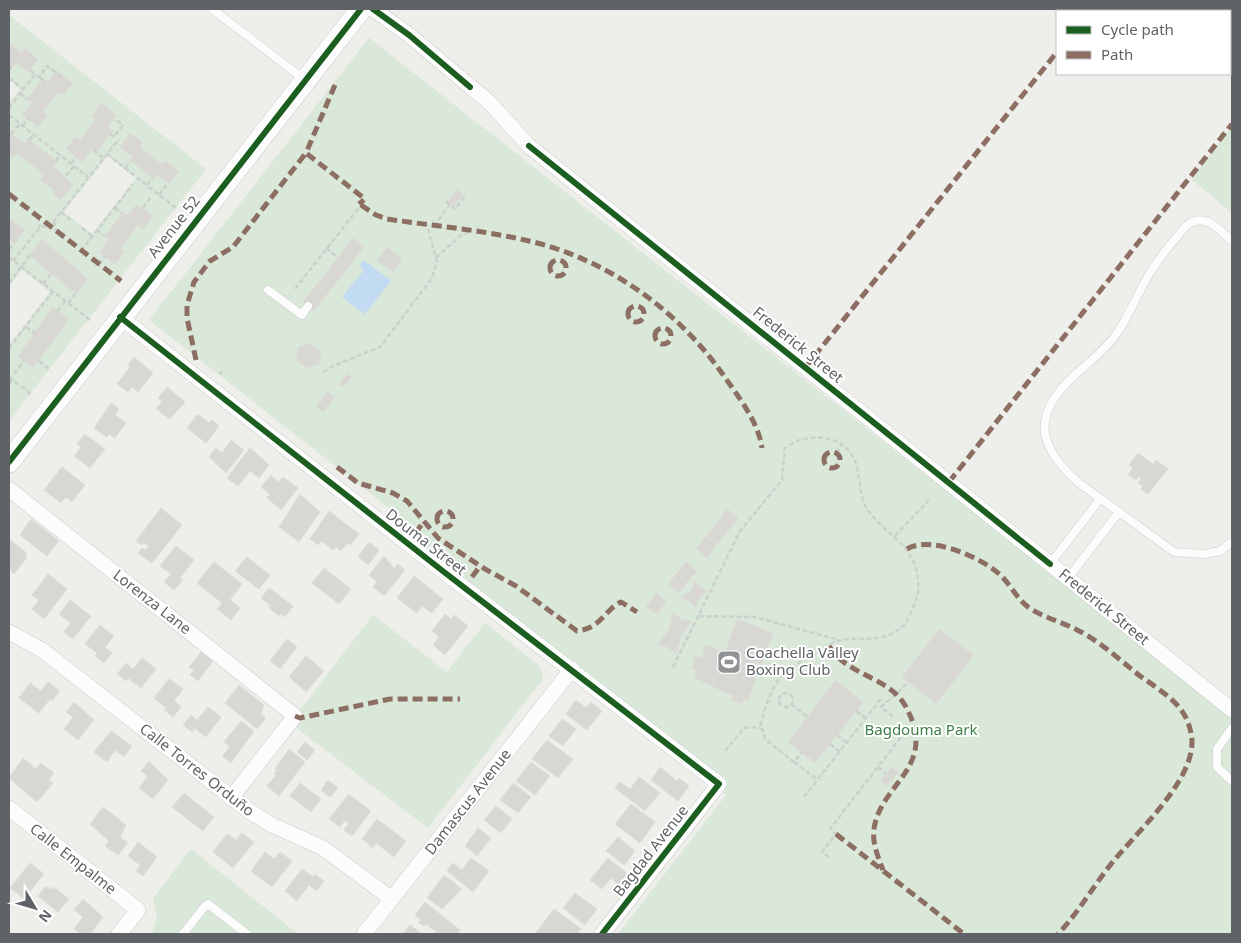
<svg xmlns="http://www.w3.org/2000/svg" width="1241" height="943" viewBox="0 0 1241 943" font-family="'Noto Sans',sans-serif">
<style>
.green{fill:#d9e8d8;fill-rule:evenodd}
.water{fill:#c3daf3}
.building{fill:#d8d7d4;stroke:#deddd9}
.lines{fill:none;stroke-linecap:round;stroke-linejoin:round}
.service-casing{stroke:#cbcccb;stroke-width:9}
.minor-casing{stroke:#cbcccb;stroke-width:16}
.secondary-casing{stroke:#c9caca;stroke-width:22}
.path{stroke:#ccd0ce;stroke-width:2.5;stroke-dasharray:5 2.5;stroke-linecap:butt}
.service{stroke:#fcfcfc;stroke-width:8}
.minor{stroke:#fcfcfc;stroke-width:15}
.secondary{stroke:#fcfcfc;stroke-width:21}
.quiet{stroke:#8d6e63;stroke-width:5;stroke-dasharray:10 5;stroke-linecap:butt}
.cycleway-casing{stroke:#fff;stroke-width:9}
.cycleway{stroke:#1b5e20;stroke-width:6}
.labels{text-anchor:middle;stroke-width:4;stroke-linejoin:round;paint-order:stroke}
.street-label{font-size:15px;fill:#5f6266;stroke:#fff}
.poi-label{font-size:15px;fill:#5f6266;stroke:#fff;text-anchor:start}
.park-label{font-size:15px;fill:#3e7f47;stroke:#fff}
</style>
<rect width="100%" height="100%" fill="#eeeeea"/>
<!-- green -->
<path class="green" d="M9 15 206 169 9 421V345L50 292 22 270 9 287V103L20 89 9 79ZM108 156 136 178 92 234 64 212Z
M369 38 1232 715V934H618L726 795 421 555 431 541 149 320Z
M1232 127V213L1191 179Z
M373 615 447 672 485 623 540 666 543 679 428 828 290 723Z
M191 849 298 934H152L157 916 153 898Z"/>
<!-- water -->
<path class="water" d="M364 260 391 281 365 314 342 297 364 270 359 266Z"/>
<!-- building -->
<path class="building" d="M9 43 22 53 25 48 38 59 28 72 16 63 13 67 9 63Z
M56 70 73 83 63 95 58 92 43 111 47 115 38 127 22 115 32 102 27 99 43 78 48 82Z
M101 103 117 116 108 127 113 131 96 152 92 149 82 162 66 149 76 137 80 140 96 120 91 116Z
M10 133 24 144 28 139 57 161 53 166 73 185 61 200 53 194 55 191 40 180 44 175 17 153 13 158 9 155Z
M130 133 143 143 140 147 163 165 166 161 179 171 169 184 157 175 154 179 130 160 133 157 120 147Z
M457 189 463 194 454 206 448 201Z
M137 204 153 216 143 229 138 225 120 248 125 252 115 264 99 252 109 239 105 236 123 212 128 215Z
M10 219 25 230 15 244 9 239Z
M353 238 364 247 314 311 303 302Z
M42 239 88 279 76 294 29 255Z
M387 247 402 259 393 272 377 260Z
M53 307 69 319 33 368 18 356Z
M310 343 321 351 319 364 307 368 296 360 298 347Z
M134 357 153 373 138 392 132 387 128 392 117 384 130 367 128 365Z
M347 374 352 377 343 387 339 384Z
M167 387 185 402 170 419 156 409 162 401 158 398Z
M328 392 335 397 323 412 316 407Z
M111 403 119 409 115 415 126 423 115 438 109 434 107 437 94 428Z
M198 414 209 423 212 420 219 426 206 443 187 428Z
M85 434 105 449 90 468 74 456 81 447 77 444Z
M231 440 244 450 226 473 209 457 216 448 222 453Z
M250 448 269 465 259 478 250 471 238 486 227 478Z
M1138 453 1153 464 1156 460 1168 469 1148 494 1141 489 1143 486 1138 483 1141 479 1138 477 1136 480 1128 475 1133 468 1129 465Z
M62 467 85 485 72 502 66 497 61 503 44 490Z
M271 475 279 482 283 477 298 488 281 510 267 498 270 494 261 487Z
M300 494 320 512 299 542 279 527Z
M161 508 182 525 152 563 138 553 142 548 145 550 149 546 144 543 142 545 136 541Z
M727 509 738 518 728 531 717 523Z
M329 511 359 534 350 545 348 543 341 551 336 547 333 550 322 541 318 545 310 539Z
M31 519 59 541 47 556 20 535Z
M717 523 728 531 717 544 706 536Z
M706 536 717 544 707 558 696 549Z
M9 539 27 553 25 556 27 557 14 574 9 569Z
M369 542 379 550 368 565 358 557Z
M176 546 194 560 180 578 183 580 174 590 164 582 171 574 160 566Z
M384 556 394 568 398 564 405 570 384 596 373 587 377 582 369 575Z
M247 557 270 575 259 589 235 571Z
M214 562 242 584 230 600 240 608 231 620 217 609 222 603 197 583Z
M686 562 697 571 688 582 677 573Z
M324 568 351 589 339 604 312 583Z
M677 573 688 582 679 593 668 584Z
M48 574 67 589 44 619 32 609 39 600 32 595Z
M414 576 443 599 432 613 422 606 417 613 397 598Z
M695 580 700 587 708 590 700 597 695 608 690 601 681 598 690 591Z
M269 588 293 606 285 617 281 614 279 616 269 608 271 606 261 598Z
M656 593 666 602 657 614 646 607Z
M70 600 91 616 73 639 64 632 71 623 59 614Z
M673 612 681 619 692 621 681 636 676 653 667 647 657 645 669 630Z
M445 614 451 619 454 615 468 626 445 655 433 645 439 637 432 631Z
M737 619 773 633 762 664 756 661 754 668 758 670 748 701 744 699 742 704 731 700 733 695 713 687 722 656 741 663 742 657 726 650Z
M100 625 114 636 105 647 112 653 104 663 95 656 97 653 85 644Z
M939 629 974 655 936 704 902 677Z
M287 639 297 647 280 669 270 661Z
M705 645 723 652 713 686 695 678 696 671 692 669 695 656 702 658Z
M201 652 213 661 198 681 190 675 194 670 189 667Z
M306 656 324 671 306 692 289 677Z
M142 658 156 669 141 688 128 678 126 681 117 674 126 663 133 669Z
M169 679 183 689 174 701 181 707 173 717 164 710 166 708 154 698Z
M836 680 863 702 815 763 788 742Z
M48 682 60 691 52 701 50 699 39 713 19 698 30 683 41 691Z
M239 685 264 705 261 714 266 718 257 729 225 703Z
M576 700 586 708 591 702 602 711 587 730 566 714Z
M74 702 94 720 78 740 64 729 73 717 66 712Z
M208 707 221 717 206 737 194 728 192 732 183 725 191 715 197 720Z
M562 719 576 729 563 746 549 736Z
M241 721 254 731 231 763 222 756 230 747 224 742Z
M111 731 132 746 124 757 115 750 107 762 94 752Z
M547 740 573 759 558 778 532 759Z
M305 742 315 750 307 760 297 752Z
M289 749 305 762 279 796 267 786 276 775 274 774 277 770 275 769Z
M23 758 36 769 41 763 54 773 49 780 53 783 37 802 9 778Z
M149 761 168 780 153 799 139 788 148 776 141 771Z
M531 762 550 776 535 795 516 781Z
M660 767 677 781 679 778 689 786 678 801 651 780Z
M892 767 898 772 887 786 881 781Z
M639 777 660 793 645 811 615 788 620 782 630 789Z
M328 780 338 788 330 797 321 790Z
M300 783 321 799 311 812 290 796Z
M513 783 531 797 518 813 500 800Z
M184 793 214 817 203 831 172 807Z
M349 794 371 811 352 836 344 830 349 823 347 822 345 820 340 827 329 819Z
M631 804 655 822 640 843 615 824Z
M496 806 512 819 501 833 484 820Z
M103 807 126 825 120 837 128 843 118 855 105 846 109 841 90 824Z
M377 819 406 841 394 857 376 843 373 848 362 839Z
M478 828 491 838 477 856 465 846Z
M242 833 254 842 233 868 213 852 227 834 236 840Z
M618 837 635 851 624 865 606 851Z
M138 842 157 857 143 876 136 871 140 865 128 856Z
M265 852 274 859 280 852 292 861 272 887 251 871Z
M471 858 489 871 473 892 447 871 453 863 462 870Z
M608 858 628 874 619 885 611 878 602 889 590 880Z
M30 863 44 874 24 899 10 888Z
M302 869 313 877 315 874 324 881 316 891 309 885 297 901 285 891Z
M444 875 462 889 442 909 427 898Z
M46 886 51 890 54 887 69 899 58 912 38 896Z
M575 893 597 909 585 925 563 908Z
M83 899 103 917 90 934H81L74 929 83 917 74 910Z
M425 902 460 930 457 934H439L426 924 424 926 418 922 421 920 415 915Z
M554 909 581 929 577 934H535Z
M410 925 422 934H403Z"/>
<g class="lines">
<!-- service casing -->
<g class="service-casing">
<path id="service" d="M212 9 305 80
M1232 241C1218 229 1205 212 1187 225 1174 240 1160 256 1150 273 1137 294 1129 317 1115 336 1104 351 1090 361 1077 373 1031 414 1036 445 1079 483L1174 552 1204 554 1220 551 1232 542
M268 290 302 315 308 306
M1050 564 1100 499
M1068 578 1119 512
M1232 728 1217 749V767L1232 781
M183 934 205 906 208 904 247 934"/>
</g>
<!-- minor casing -->
<g class="minor-casing">
<path id="minor" d="M373 9 409 35 490 103 529 146 1232 710
M120 317 444 572 719 784 602 934
M9 489 295 716 231 798
M9 632 42 650 249 811 272 825 323 848 392 899
M9 808 138 910 119 934
M364 934 572 669"/>
</g>
<!-- secondary casing -->
<g class="secondary-casing">
<path id="secondary" d="M9 462 361 9"/>
</g>
<!-- path -->
<path class="path" d="M9 70 12 66
M30 70 35 74
M39 77 46 83
M9 78 23 89
M20 93 27 99
M9 108 35 74 39 77 47 66 62 77
M9 115 88 177
M23 126 28 119
M11 134 20 124
M110 134 114 137 123 125 115 119
M29 140 34 135
M93 150 103 158
M107 154 177 209
M56 161 60 155
M71 164 76 157
M125 168 131 161
M66 176 74 166
M147 185 153 178
M159 195 168 183
M446 201 455 209 465 196
M115 208 122 214
M143 208 151 197
M61 212 71 220
M38 217 40 227
M54 221 56 231
M45 222 54 221 119 139
M434 226 451 203
M82 228 92 236
M97 230 105 236
M326 248 338 258
M9 250 14 243
M81 251 133 184
M9 257 90 320
M436 258 460 236 470 231
M13 261 40 227 50 226
M99 264 105 256
M9 283 30 255
M43 284 53 272
M295 289 361 205
M68 303 75 294
M58 311 65 301
M26 327 34 333 35 331
M9 348 53 291
M39 361 51 371
M323 372 333 366 380 347 432 278 437 262 427 225
M219 373H223
M14 374 24 361
M9 377 32 395
M9 385 12 380
M836 453 841 446
M895 536 929 500
M699 616 755 617 839 640
M673 667 740 531 782 480 785 448C806 432 842 433 854 459 861 475 858 492 866 507 881 533 912 542 917 574 919 585 919 593 915 603 912 609 909 619 905 624 885 645 864 636 841 640 833 641 824 649 818 653 808 658 797 663 788 670 772 682 765 708 760 727L764 732 765 739 794 762 802 752
M779 700a7 7 0 1 1 14 0a7 7 0 1 1-14 0Z
M791 704 808 717
M856 711 866 718
M893 717 881 707 909 682
M837 735 847 743
M830 744 840 752
M725 751 744 728 760 727
M794 762 818 780
M878 767 886 774
M804 797 880 700 884 703
M829 857 822 852 836 834 830 829 908 728H914"/>
<!-- service -->
<use href="#service" class="service"/>
<!-- minor -->
<use href="#minor" class="minor"/>
<!-- secondary -->
<use href="#secondary" class="secondary"/>
<!-- quiet -->
<path class="quiet" d="M1090 11 1092 9
M335 85 306 153 365 199 359 204
M9 194 121 281
M361 205 376 215 387 219C434 226 483 230 529 241 607 259 678 310 724 376 739 398 758 421 762 448
M550 268a8 8 0 1 1 16 0a8 8 0 1 1-16 0Z
M628 314a8 8 0 1 1 16 0a8 8 0 1 1-16 0Z
M655 336a8 8 0 1 1 16 0a8 8 0 1 1-16 0Z
M196 360 187 318V305L194 282 210 261 233 247 306 153
M805 368 1057 52
M824 460a8 8 0 1 1 16 0a8 8 0 1 1-16 0Z
M337 467 358 483 393 493 407 501 438 538 485 569 516 586 577 631C602 628 605 609 621 602L637 612
M949 482 1232 124
M437 519a8 8 0 1 1 16 0a8 8 0 1 1-16 0Z
M415 533 424 522
M907 549C930 535 980 557 998 573 1010 583 1016 598 1028 607 1044 618 1063 622 1079 631 1101 642 1121 661 1140 676 1153 685 1168 695 1178 706 1187 716 1191 728 1192 741 1193 784 1132 836 1108 868 1091 890 1077 914 1058 934
M472 577 480 566
M829 646C847 676 889 676 906 707 939 768 880 783 874 829 872 843 878 857 883 870
M295 716 300 718 390 699H460
M836 834 964 934"/>
<!-- cycleway casing -->
<g class="cycleway-casing">
<path id="cycleway" d="M373 9 409 35 470 87
M529 146 1050 564
M120 317 444 572 719 784 602 934
M9 462 361 9"/>
</g>
<!-- cycleway -->
<use href="#cycleway" class="cycleway"/>
</g>
<!-- icons -->
<defs>
<g id="stadium-square" transform="scale(1.25)"><rect x="-9" y="-9" width="18" height="18" rx="4" fill="#919394" stroke="#fff"/><path d="M0-5a6.5 5 0 1 0 0 10a6.5 5 0 1 0 0-10ZM-3.5-1.8h7v3.6h-7Z" fill="#fff"/></g>
</defs>
<g fill-rule="evenodd">
<use href="#stadium-square" x="729" y="662"/>
</g>
<g class="labels">
<!-- street labels -->
<g class="street-label">
<text transform="translate(174 227) rotate(-52)" y="5">Avenue 52</text>
<text transform="translate(798 345) rotate(39)" y="5">Frederick Street</text>
<text transform="translate(426 542) rotate(38)" y="5">Douma Street</text>
<text transform="translate(152 602) rotate(38)" y="5">Lorenza Lane</text>
<text transform="translate(1104 607) rotate(39)" y="5">Frederick Street</text>
<text transform="translate(197 770) rotate(38)" y="5">Calle Torres Orduño</text>
<text transform="translate(468 802) rotate(-52)" y="5">Damascus Avenue</text>
<text transform="translate(651 851) rotate(-52)" y="5">Bagdad Avenue</text>
<text transform="translate(73 859) rotate(38)" y="5">Calle Empalme</text>
</g>
<!-- poi labels -->
<g class="poi-label">
<text x="746" y="658">Coachella Valley<tspan x="746" dy="17">Boxing Club</tspan></text>
</g>
<!-- park labels -->
<g class="park-label">
<text x="921" y="735">Bagdouma Park</text>
</g>
</g>
<!-- border -->
<rect width="1241" height="943" fill="none" stroke="#5f6266" stroke-width="20"/>
<!-- legend -->
<rect x="1056" y="10" width="175" height="65" fill="#ffffff" stroke="#bfc0c2"/>
<rect x="1066" y="26" width="25" height="8" fill="#1b5e20" stroke="#bfc0c2"/>
<text x="1101" y="35" font-size="15" fill="#5f6266">Cycle path</text>
<rect x="1066" y="51" width="25" height="8" fill="#8d6e63" stroke="#bfc0c2"/>
<text x="1101" y="60" font-size="15" fill="#5f6266">Path</text>
<!-- north arrow -->
<g transform="translate(35 908) rotate(128)" stroke="#ffffff" stroke-width="4" paint-order="stroke">
<path d="M0-4L9 19L0 12L-9 19Z" fill="#5f6266"/>
<text y="-8" font-size="14" font-weight="bold" text-anchor="middle" fill="#5f6266">N</text>
</g>
</svg>
